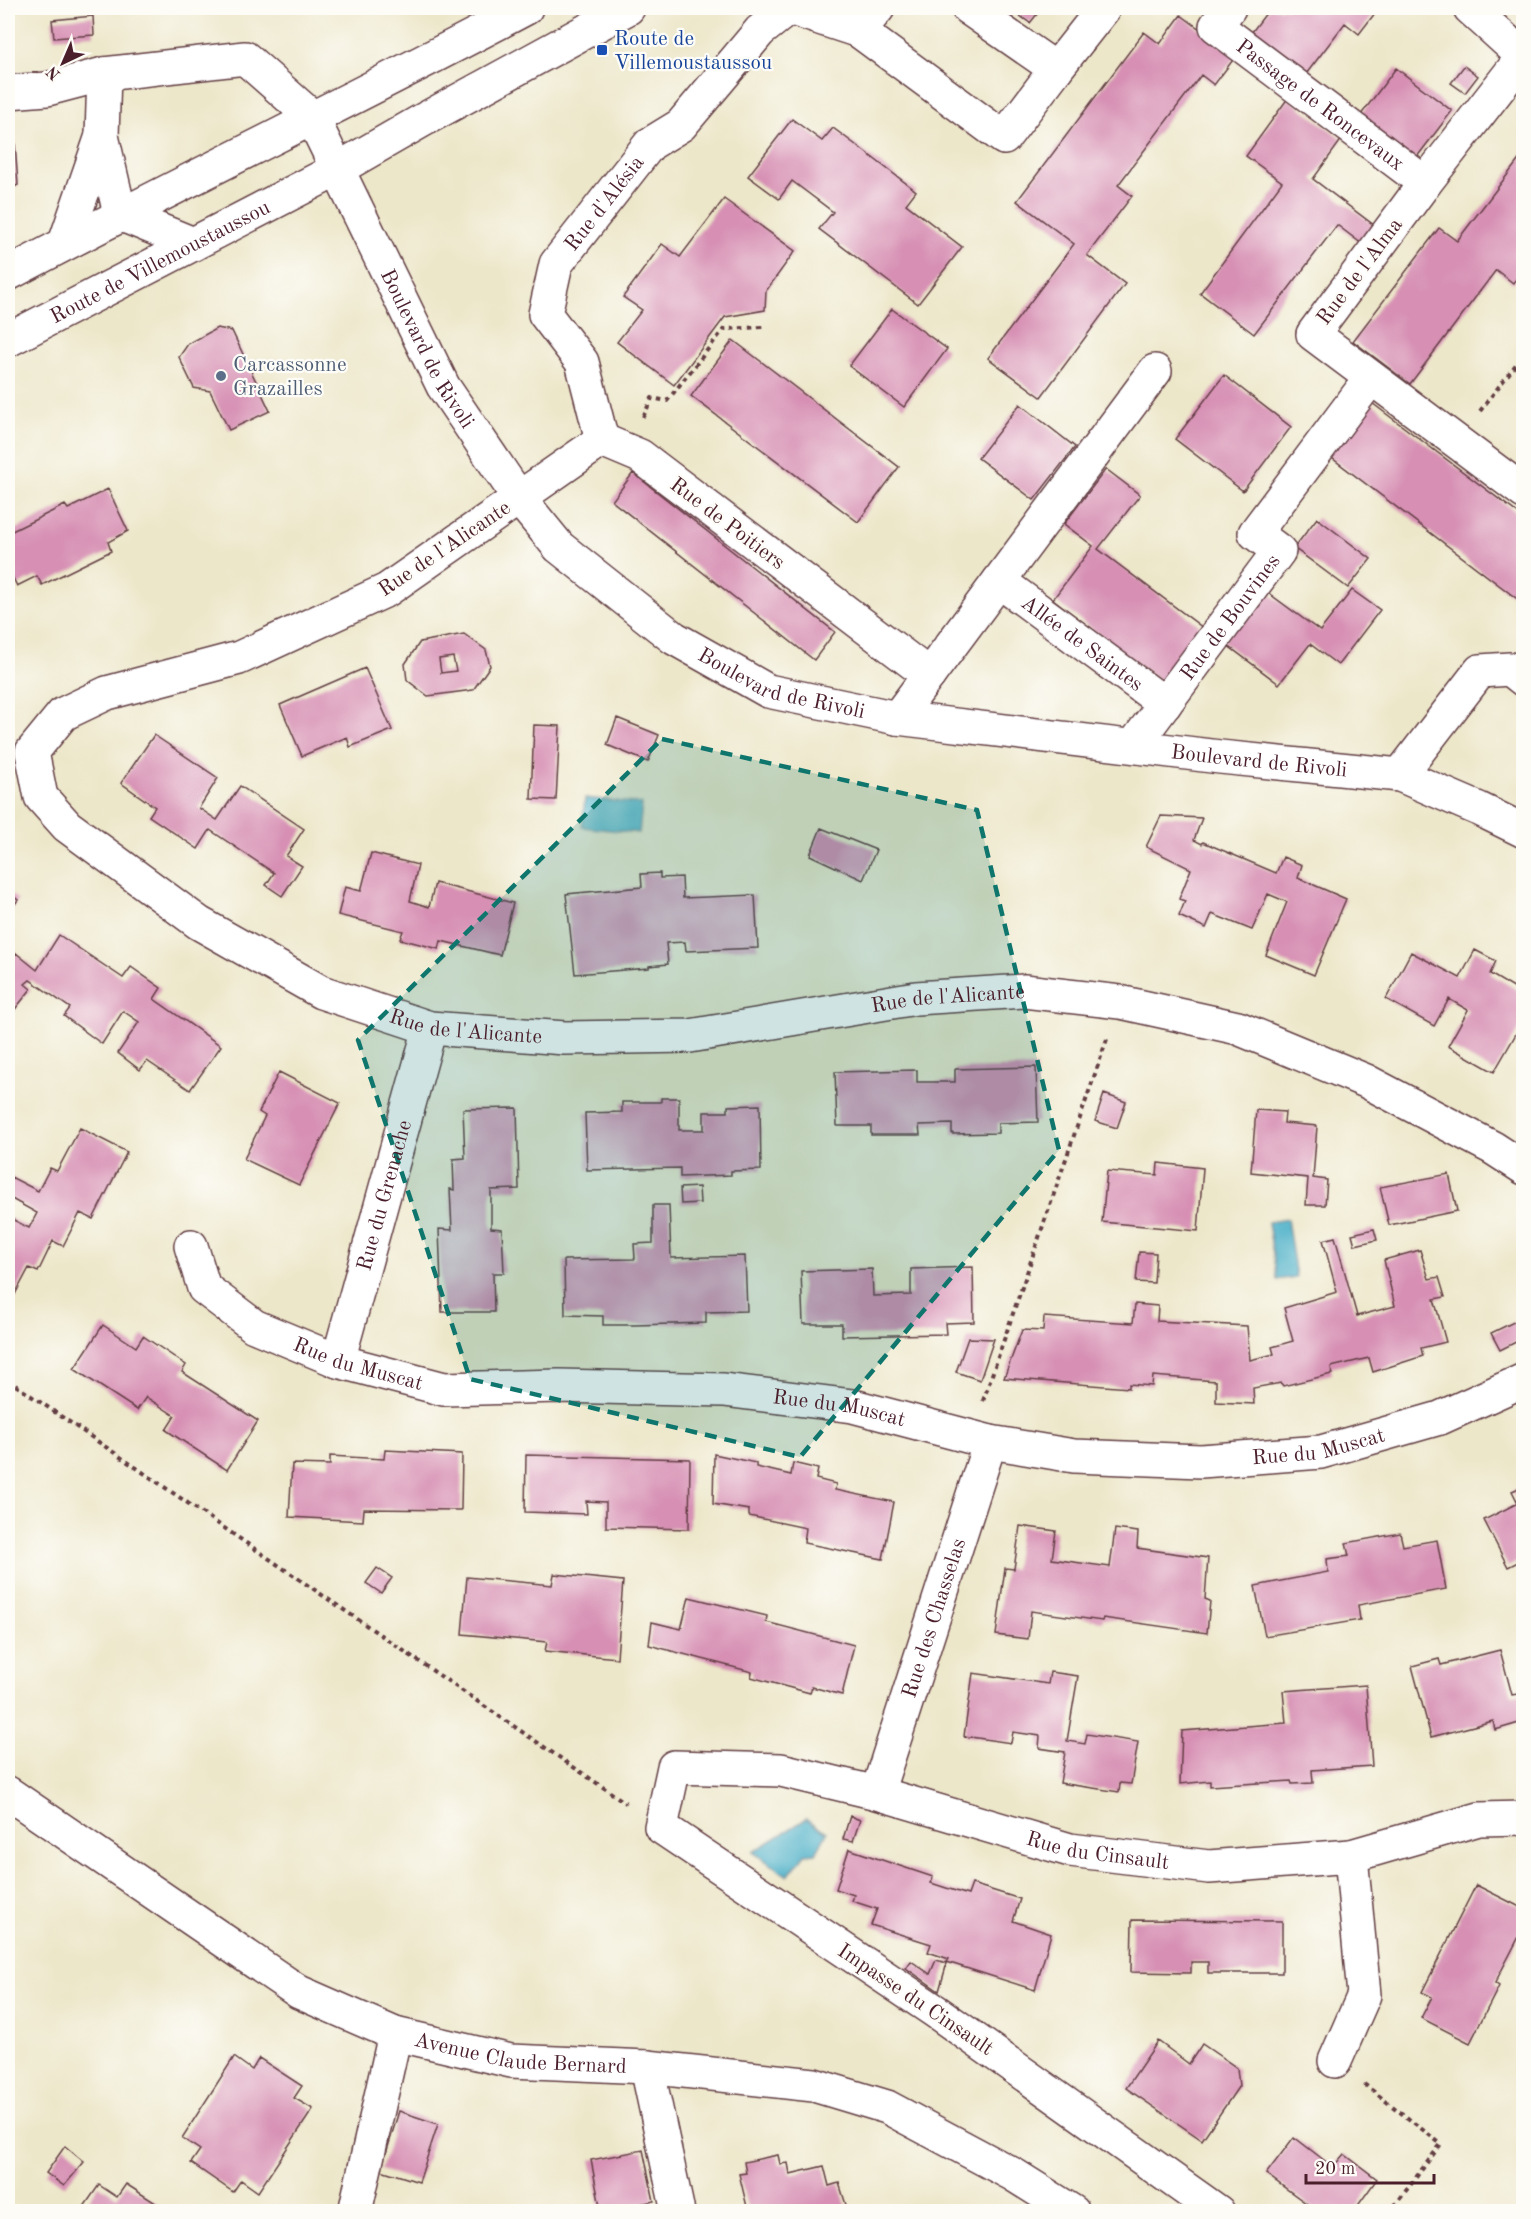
<svg xmlns="http://www.w3.org/2000/svg" width="1531" height="2219" viewBox="0 0 1531 2219" font-family="'Old Standard TT',serif">
<style>
.water{fill:#48afc7;stroke:#496779;stroke-width:1.5}
.building{fill:#d790b4;fill-rule:evenodd}
.lines{fill:none;stroke-linecap:round;stroke-linejoin:round}
.minor-casing{stroke:#623d43;stroke-width:36}
.path{stroke:#623d43;stroke-width:4;stroke-dasharray:4.5 4.5;stroke-linecap:butt}
.minor{stroke:#fff;stroke-width:33}
.marked{fill:#0f766e;fill-opacity:0.2;stroke:#0f766e;stroke-width:4.5;stroke-dasharray:12 8;stroke-linejoin:round}
.transit-dot{fill:#1a4fb4;stroke:#fdfcf7;stroke-width:2}
.service-dot{fill:#5c6f8a;stroke:#fdfcf7;stroke-width:2}
.labels{text-anchor:middle;stroke-width:4.5;stroke-linejoin:round;paint-order:stroke}
.transit-label{font-size:21px;fill:#164399;stroke:#fdfcf7;text-anchor:start}
.street-label{font-size:21px;fill:#4a1f2b;stroke:#fdfcf7}
.service-label{font-size:21px;fill:#4e5e75;stroke:#fdfcf7;text-anchor:start}
</style>
<rect width="100%" height="100%" fill="#fdfcf7"/>
<filter id="ink" filterUnits="userSpaceOnUse"><feTurbulence type="fractalNoise" baseFrequency=".0167" numOctaves="2"/><feDisplacementMap in="SourceGraphic" scale="12" xChannelSelector="R" yChannelSelector="G"/><feConvolveMatrix kernelMatrix="1 2 1 2 8 2 1 2 1" color-interpolation-filters="sRGB"/></filter>
<filter id="wash" filterUnits="userSpaceOnUse"><feTurbulence type="fractalNoise" baseFrequency=".008" numOctaves="4" result="noise"/><feDisplacementMap in="SourceGraphic" scale="24" xChannelSelector="R" yChannelSelector="G"/><feGaussianBlur stdDeviation="1.35" result="paint"/><feColorMatrix in="noise" values="0 0 0 0 0 0 0 0 0 0 0 0 0 0 0 0 0 1.4 0 .05"/><feComposite in="paint" operator="in"/></filter>
<g filter="url(#wash)">
<rect width="100%" height="100%" fill="#ede7ca"/>
<!-- water -->
<path class="water" d="M585 798 642 804 639 833 582 827Z
M1287 1219 1296 1277 1277 1280 1268 1222Z
M806 1819 827 1832 816 1853 805 1854 788 1876 753 1852Z"/>
<g id="blocks">
<!-- building -->
<path class="building" d="M1009 8H1042L1030 23Z
M1270 8H1379L1359 34 1345 23 1300 82 1245 41Z
M1181 15 1236 56 1214 85 1201 75 1118 185 1132 196 1087 255 1125 284 1041 397 988 358 1074 244 1017 201 1144 32 1160 44Z
M93 16 94 35 54 38 52 20Z
M1464 66 1478 76 1465 93 1451 83Z
M1396 68 1452 111 1410 166 1354 124Z
M1288 98 1342 139 1313 179 1375 226 1362 244 1337 225 1254 334 1200 293 1282 182 1246 156Z
M792 119 822 141 833 128 860 148 916 191 906 204 962 247 918 304 819 229 833 212 792 181 779 199 748 176Z
M8 142 15 143 18 185 8 190Z
M1524 153V269L1513 283 1496 270 1410 384 1353 341 1439 228 1457 241Z
M724 199 795 251 766 291 765 310 725 317 674 385 617 342 642 310 623 297 662 244 680 257Z
M892 309 947 349 904 407 849 366Z
M217 328 232 331 270 411 229 430 210 391 194 388 179 357 188 344Z
M733 340 899 467 858 522 691 396Z
M1224 375 1291 427 1243 491 1175 439Z
M1368 400 1524 518V604L1328 455Z
M1020 404 1075 447 1034 500 978 458Z
M1106 469 1140 495 1098 549 1207 631 1166 686 1053 599 1093 546 1064 524Z
M633 473 835 632 814 660 612 501Z
M108 489 128 531 108 542 111 551 42 585 37 576 17 586 8 568V533L65 505 68 509Z
M1317 518 1371 559 1348 588 1294 548Z
M1263 589 1320 631 1352 590 1380 610 1338 665 1310 644 1279 684 1223 642Z
M464 634 486 650 490 666 473 690 428 696 407 680 405 664 420 642ZM453 657 456 671 441 673 439 659Z
M365 668 392 730 350 747 347 737 302 756 280 705Z
M617 718 659 735 648 762 607 745Z
M534 725 560 726 556 800 531 799Z
M154 735 218 778 199 808 217 820 240 786 304 829 286 856 302 866 282 896 266 885 274 873 210 830 198 849 149 816 155 807 121 783Z
M1161 816 1202 818 1194 840 1202 844 1203 842 1276 873 1283 857 1302 865 1298 878 1346 899 1314 975 1266 955 1287 902 1268 894 1252 930 1212 914 1206 928 1179 916 1185 901 1179 899 1191 869 1146 847Z
M821 828 876 850 863 880 810 855Z
M371 853 418 865 410 901 429 907 435 883 513 903 500 955 441 941 439 949 400 939 403 931 338 915 345 887 361 891Z
M660 873V878L682 877 683 898 755 895 758 948 686 951 685 942 666 943 668 964 649 966V968L575 974 566 894 642 887 641 874Z
M8 892 18 900 8 913Z
M59 935 123 978 131 967 161 988 154 999 221 1046 190 1090 147 1061 140 1070 118 1053 139 1022 123 1011 102 1044 64 1016 70 1008 30 980 25 984 31 989 8 1018V963L16 953 37 970Z
M1475 950 1496 961 1490 974 1524 994V1020L1494 1072 1448 1046 1468 1010 1449 999 1434 1026 1386 999 1411 952 1460 978Z
M1036 1067 1038 1122 998 1123V1133L952 1134V1124L919 1125 920 1135H871V1126H837L835 1072 917 1070V1082H955V1069Z
M279 1072 340 1103 299 1185 244 1159 265 1116 259 1112Z
M1104 1094 1126 1102 1117 1128 1095 1121Z
M661 1098H679V1130H704V1112H728V1106L760 1105 761 1170 731 1171V1175L680 1177V1168L587 1170 585 1113 622 1112V1102H661Z
M517 1108 519 1189 491 1190V1228L502 1229 504 1273H493L494 1312H442L439 1229 452 1230 450 1189 454 1190 453 1159 465 1158 463 1109Z
M1256 1110 1285 1112 1284 1123 1317 1126 1313 1178 1327 1180 1325 1205H1306L1308 1178 1251 1172Z
M80 1128 127 1152 93 1219 80 1213 63 1246 53 1241 38 1272 29 1268 11 1302 8 1300V1217L29 1228 37 1213 8 1197V1183L11 1177 38 1191 50 1168 57 1171Z
M1158 1163 1203 1168 1198 1231 1102 1222 1107 1171 1157 1175Z
M1449 1174 1457 1211 1389 1225 1380 1187Z
M699 1187 700 1203 681 1204 680 1188Z
M653 1205H669L671 1258 745 1256 747 1311 706 1312V1323L635 1325H603V1316L565 1315 564 1260 635 1259 634 1244 653 1243Z
M1374 1229 1377 1240 1355 1245 1352 1234Z
M1335 1237 1357 1316 1395 1306 1384 1260 1420 1250 1429 1279 1439 1277 1445 1297 1434 1299 1446 1342 1421 1348 1423 1356 1373 1372 1369 1358 1331 1367 1332 1374 1283 1386 1281 1383 1253 1388 1254 1404 1216 1402V1381L1153 1376 1152 1386 1129 1384V1388L1004 1378 1022 1330 1043 1331 1044 1317 1133 1323 1135 1304 1158 1306 1157 1321 1247 1326 1250 1360 1274 1354 1272 1347 1293 1341 1284 1308 1337 1292 1323 1240Z
M1139 1252 1156 1253 1154 1283 1136 1282Z
M973 1267 974 1322 945 1323 946 1334 842 1336V1324H803L801 1271 872 1269 873 1296 911 1295V1269Z
M1524 1317V1338L1500 1350 1491 1333Z
M103 1325 136 1347 143 1336 186 1365 182 1372 258 1421 227 1470 166 1430 175 1416 160 1406 146 1397 137 1410 74 1369Z
M968 1338 994 1339 980 1380 956 1372Z
M385 1450 462 1454 461 1510 364 1509 363 1521 289 1517 292 1464 330 1465V1456L384 1459Z
M714 1454 756 1463V1467L791 1475 793 1463 818 1469 816 1479 836 1484 835 1490 894 1502 883 1559 804 1543 806 1528 749 1516V1510L713 1504Z
M526 1455 690 1459 689 1529 606 1527V1502L586 1501 587 1514 525 1512Z
M1524 1486V1559L1508 1567 1484 1520 1518 1503 1512 1491Z
M1020 1526 1056 1531 1052 1559 1110 1567 1115 1529 1138 1532 1137 1548 1208 1558 1205 1599 1210 1601 1207 1633 1103 1618 1102 1621 1031 1611 1028 1639 996 1635 1005 1568 1014 1569Z
M1400 1533 1403 1546 1437 1540 1446 1589 1358 1605 1360 1620 1265 1636 1255 1586 1328 1572 1327 1559 1349 1556 1346 1543Z
M377 1568 392 1578 381 1593 366 1583Z
M554 1574 623 1581 617 1658 545 1651 547 1642 462 1634 467 1577 552 1585Z
M689 1597 767 1616 766 1622 854 1645 842 1695 812 1687 810 1693 780 1685 751 1677 752 1672 649 1645 652 1622 681 1629Z
M1500 1650 1512 1695 1524 1693V1736L1519 1723 1495 1730 1493 1721 1431 1737 1412 1666 1439 1659 1441 1665Z
M1050 1672 1078 1676 1067 1741 1085 1744 1087 1734 1138 1742 1131 1784 1120 1783 1119 1792 1060 1783 1065 1752 1039 1748 1040 1736 1013 1732 1011 1743 964 1736 973 1673 1048 1684Z
M1366 1685 1372 1766 1312 1770 1313 1783 1292 1784 1291 1781 1210 1786V1781L1180 1784 1182 1731 1286 1723 1283 1691Z
M850 1816 860 1820 853 1841 843 1839Z
M849 1849 933 1877 931 1883 968 1895 972 1884 1020 1899 1013 1921 1051 1934 1035 1990 947 1962 949 1959 928 1952 931 1944 871 1925 877 1909 852 1901 854 1895 836 1889Z
M1476 1885 1524 1909V1927L1495 1983 1499 1986 1470 2043 1421 2018 1432 1997 1422 1992Z
M1132 1920 1282 1921V1973H1208V1962H1191V1973L1131 1972Z
M936 1960 947 1963 939 1991 906 1968 911 1961 930 1974Z
M1158 2041 1189 2064 1202 2044 1237 2068 1239 2086 1202 2140 1126 2088Z
M234 2057 252 2070 259 2058 302 2086 294 2098 313 2109 258 2192 241 2180 233 2192 191 2163 200 2150 182 2138Z
M399 2111 438 2124 419 2182 381 2170Z
M1294 2137 1333 2167 1344 2154 1377 2179 1354 2211H1317L1266 2174Z
M65 2146 84 2162 64 2186 46 2173Z
M643 2150 654 2201 601 2212 591 2160Z
M778 2155 780 2164 788 2163 790 2174 824 2166 829 2186 839 2183 848 2211H748L739 2174 746 2173 744 2162Z
M126 2184 168 2211H81L99 2185 117 2197Z"/>
</g>
</g>
<g filter="url(#ink)">
<use href="#blocks" fill-opacity="0" stroke="#623d43" stroke-width="1.5"/>
<g class="lines">
<!-- minor casing -->
<g class="minor-casing">
<g id="minor">
<path id="s1" d="M1229 8 1216 26 1425 183"/>
<path d="M1470 8 1524 57"/>
<path d="M859 31 878 8"/>
<path d="M1523 57 1425 183 1313 334 1524 492"/>
<path d="M1056 69 1104 8"/>
<path d="M8 92 47 89 104 74"/>
<path d="M65 243 102 136"/>
<path id="s2" d="M193 244 120 214 102 136 104 74 245 58 312 117 443 386 519 498 559 547 674 638 768 691 897 718 1220 757 1400 775 1479 809 1524 831"/>
<path d="M8 274C179 183 355 99 526 8"/>
<path id="s3" d="M8 340 336 170 423 120 628 8"/>
<path id="s4" d="M602 440 582 362 545 314 556 264 650 144 681 125 760 31 789 8 859 31 1004 138 1056 69 968 8"/>
<path id="s5" d="M999 581 1165 704"/>
<path id="s6" d="M929 675 640 456 602 440 387 590 239 658 107 693 63 714 32 752 41 797 67 826 199 923 321 992 430 1028 565 1038 690 1036 916 998 1024 991 1120 1002 1238 1028 1366 1081 1493 1148 1524 1168"/>
<path d="M897 718 1155 371"/>
<path id="s7" d="M1134 745 1279 551 1255 533 1371 378"/>
<path d="M1400 775 1480 671 1510 669 1524 680"/>
<path id="s8" d="M191 1246 204 1288 254 1326 338 1361 444 1389 559 1386 724 1390 853 1406 990 1442 1074 1456 1201 1461 1321 1452 1440 1418 1524 1380"/>
<path id="s9" d="M338 1361 430 1028"/>
<path id="s10" d="M8 1793 299 1992 395 2034 511 2061 647 2067 814 2085 887 2107 1014 2175 1073 2212"/>
<path id="s11" d="M877 1793 990 1442"/>
<path d="M1335 2061 1364 1995 1351 1856"/>
<path d="M647 2067 678 2212"/>
<path d="M355 2212 395 2034"/>
<path id="s12" d="M1218 2212 935 2011 661 1827 674 1767 781 1770 877 1793 1070 1850 1209 1867 1351 1856 1479 1819 1524 1818"/>
</g>
</g>
<!-- path -->
<path class="path" d="M1480 411 1524 354
M643 417 652 398 667 401 724 329 763 327
M8 1380 626 1803
M983 1401 1107 1039
M1364 2084 1441 2144 1390 2212"/>
<!-- minor -->
<use href="#minor" class="minor"/>
</g>
</g>
<!-- marked area -->
<path class="marked" d="M662 739 977 810 1059 1150 800 1457 470 1379 358 1040Z"/>
<!-- markers -->
<rect class="transit-dot" x="596" y="44" width="12" height="12" rx="3"/>
<circle class="service-dot" cx="221" cy="376" r="6"/>
<g class="labels">
<!-- transit labels -->
<g class="transit-label">
<text x="614" y="45">Route de<tspan x="614" dy="24">Villemoustaussou</tspan></text>
</g>
<!-- street labels -->
<g class="street-label">
<text dy="7" stroke="none"><textPath href="#s1" startOffset="153">Passage de Roncevaux</textPath></text>
<text dy="7" stroke="none"><textPath href="#s4" startOffset="270">Rue d'Alésia</textPath></text>
<text dy="7" stroke="none"><textPath href="#s3" startOffset="171">Route de Villemoustaussou</textPath></text>
<text transform="translate(1359 271) rotate(-53)" y="7">Rue de l'Alma</text>
<text dy="7" stroke="none"><textPath href="#s2" startOffset="711">Boulevard de Rivoli</textPath></text>
<text transform="translate(728 523) rotate(37)" y="7">Rue de Poitiers</text>
<text transform="translate(444 548) rotate(-34)" y="7">Rue de l'Alicante</text>
<text dy="7" stroke="none"><textPath href="#s7" startOffset="160">Rue de Bouvines</textPath></text>
<text dy="7" stroke="none"><textPath href="#s5" startOffset="104">Allée de Saintes</textPath></text>
<text dy="7" stroke="none"><textPath href="#s2" startOffset="1215">Boulevard de Rivoli</textPath></text>
<text dy="7" stroke="none"><textPath href="#s2" startOffset="1701">Boulevard de Rivoli</textPath></text>
<text dy="7" stroke="none"><textPath href="#s6" startOffset="2088">Rue de l'Alicante</textPath></text>
<text dy="7" stroke="none"><textPath href="#s6" startOffset="1602">Rue de l'Alicante</textPath></text>
<text dy="7" stroke="none"><textPath href="#s9" startOffset="172">Rue du Grenache</textPath></text>
<text dy="7" stroke="none"><textPath href="#s8" startOffset="218">Rue du Muscat</textPath></text>
<text dy="7" stroke="none"><textPath href="#s8" startOffset="704">Rue du Muscat</textPath></text>
<text dy="7" stroke="none"><textPath href="#s8" startOffset="1190">Rue du Muscat</textPath></text>
<text dy="7" stroke="none"><textPath href="#s11" startOffset="184">Rue des Chasselas</textPath></text>
<text dy="7" stroke="none"><textPath href="#s12" startOffset="1173">Rue du Cinsault</textPath></text>
<text transform="translate(916 1999) rotate(34)" y="7">Impasse du Cinsault</text>
<text dy="7" stroke="none"><textPath href="#s10" startOffset="585">Avenue Claude Bernard</textPath></text>
</g>
<!-- service labels -->
<g class="service-label">
<text x="233" y="371">Carcassonne<tspan x="233" dy="24">Grazailles</tspan></text>
</g>
</g>
<!-- margin -->
<rect width="1531" height="2219" fill="none" stroke="#fdfcf7" stroke-width="30"/>
<!-- north arrow -->
<g transform="translate(63 63) rotate(224)" stroke="#fdfcf7" stroke-width="4.5" paint-order="stroke">
<path d="M0-4.5L10 22L0 15L-10 22Z" fill="#4a1f2b"/>
<text y="-9" font-size="16" font-weight="bold" text-anchor="middle" fill="#4a1f2b">N</text>
</g>
<!-- scale -->
<path d="M1306 2174v9h128v-9" fill="none" stroke="#4a1f2b" stroke-width="3"/>
<text x="1315" y="2174" font-size="18" fill="#4a1f2b" stroke="#fdfcf7" stroke-width="4.5" paint-order="stroke">20 m</text>
</svg>
